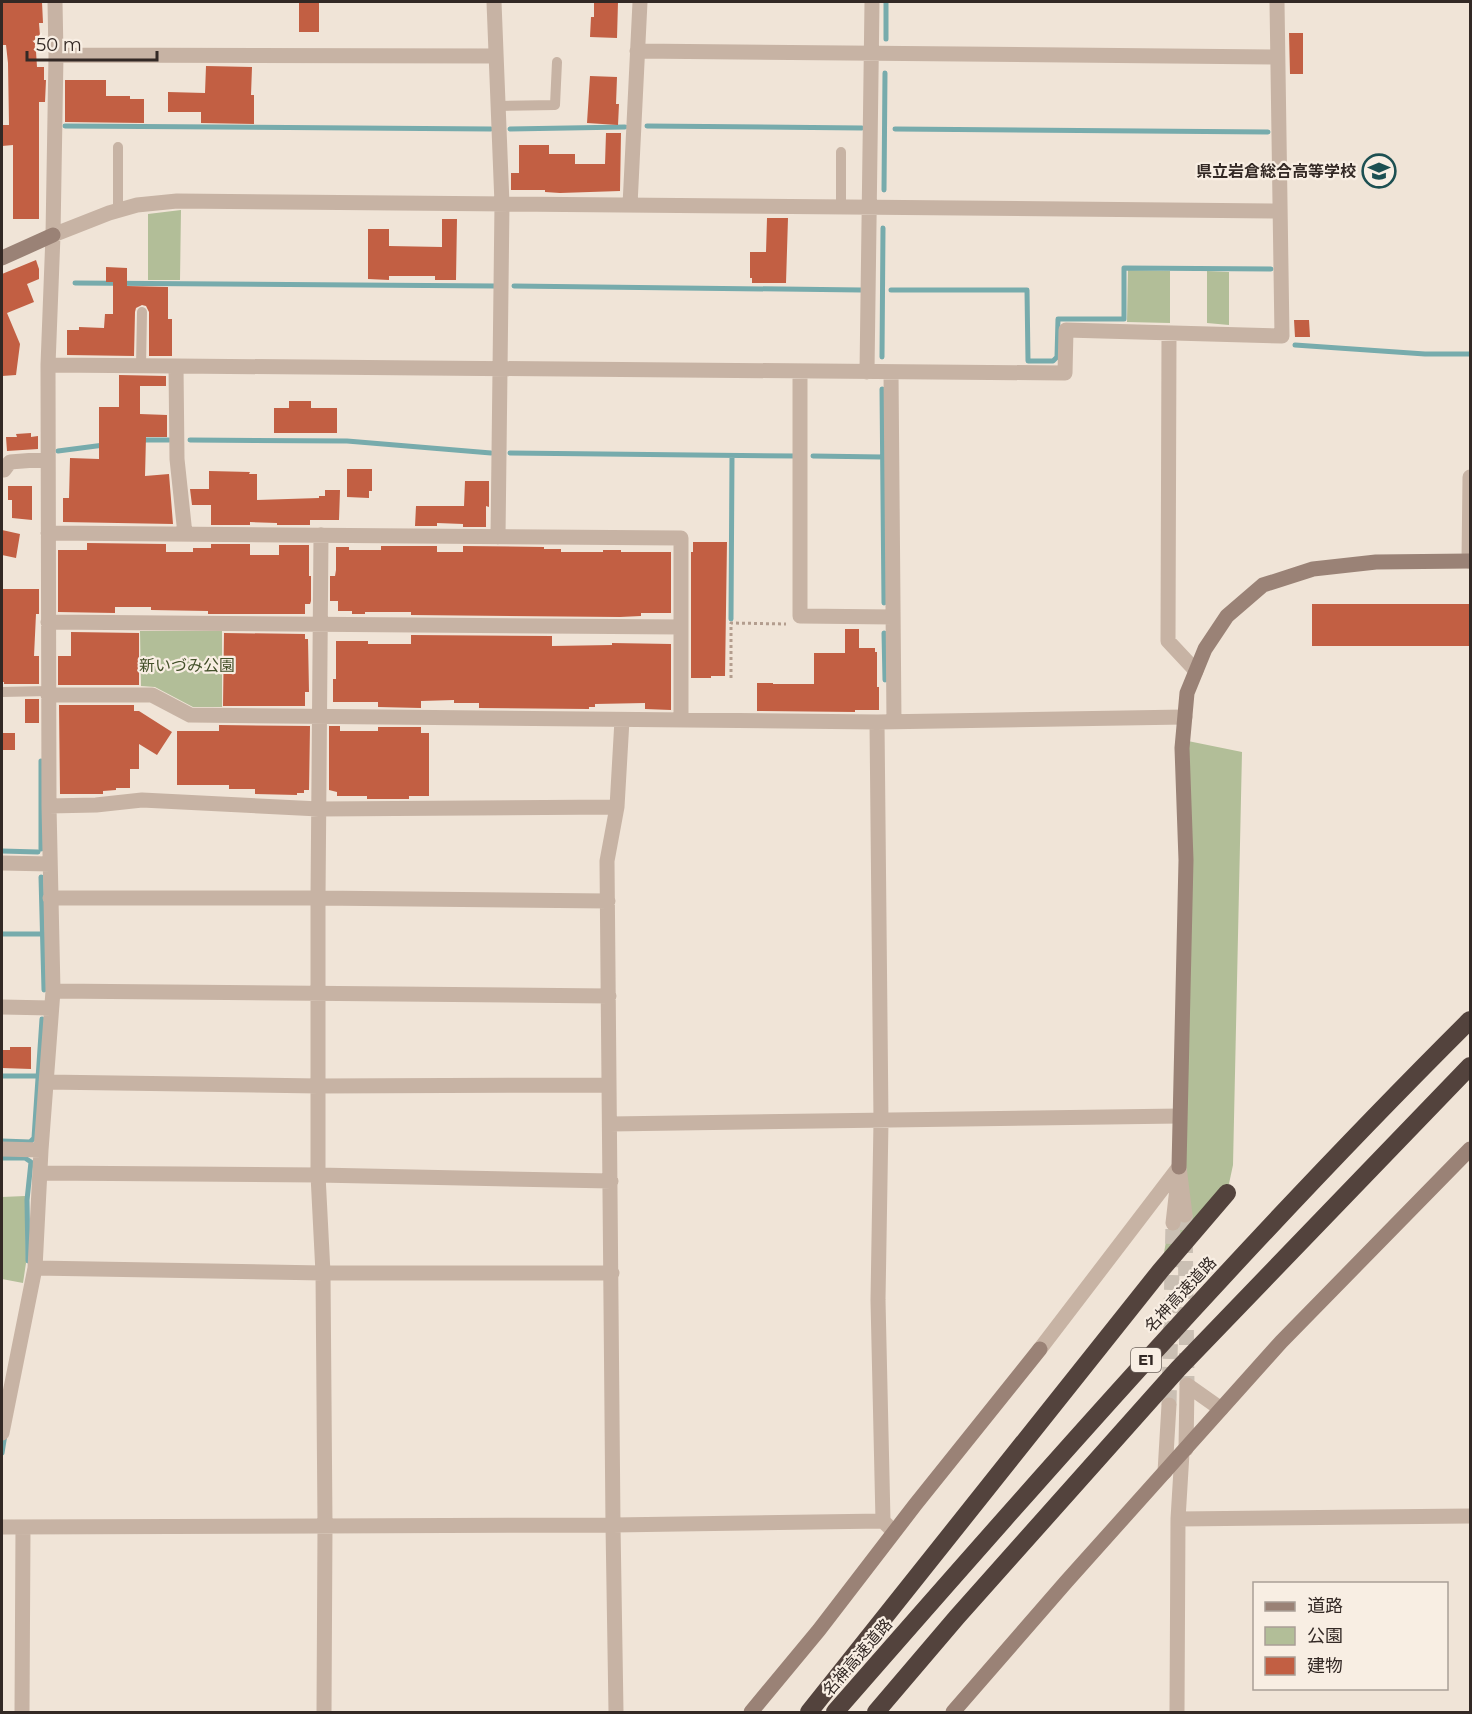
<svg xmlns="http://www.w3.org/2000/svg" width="1472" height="1714" viewBox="0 0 1472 1714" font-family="Montserrat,'Noto Sans JP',sans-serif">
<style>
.green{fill:#b2be98}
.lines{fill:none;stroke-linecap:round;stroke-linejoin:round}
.stream{stroke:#77abac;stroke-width:5}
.building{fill:#c25f43}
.street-tunnel{stroke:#cabfb3;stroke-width:15;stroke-dasharray:15 8;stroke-linecap:butt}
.path{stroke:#b39d8e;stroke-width:3;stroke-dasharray:3 3;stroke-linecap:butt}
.lane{stroke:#c7b3a4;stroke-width:10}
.street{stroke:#c7b3a4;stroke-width:15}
.secondary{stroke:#9a8276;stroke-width:15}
.highway{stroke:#53433d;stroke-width:18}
.labels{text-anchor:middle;stroke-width:4.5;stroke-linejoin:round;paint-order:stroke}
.shield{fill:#f8eee3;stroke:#6e645e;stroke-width:1.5}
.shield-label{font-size:15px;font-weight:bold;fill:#332925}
.poi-label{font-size:16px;font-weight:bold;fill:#332925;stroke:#f8eee3;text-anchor:end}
.park-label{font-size:16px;fill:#43502a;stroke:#f8eee3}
.street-label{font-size:16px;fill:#332925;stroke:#f8eee3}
</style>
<rect width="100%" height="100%" fill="#f0e4d7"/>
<!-- green -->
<path class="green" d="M181 210 180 280H148V214Z
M1128 270 1170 271V323L1127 322Z
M1207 271 1229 272V325L1207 323Z
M140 631H222V707H193L155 687 141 686Z
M1183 740 1242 752 1233 1165 1227 1193 1161 1270 1179 1167Z
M25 1196 26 1263 23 1283 2 1279V1197Z"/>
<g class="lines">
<!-- stream -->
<path class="stream" d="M886 39V2
M65 126 491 129
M647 126 862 128
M510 129 625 127
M895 129 1268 132
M884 190 885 73
M75 283 495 286
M514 286 861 290
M891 290H1027L1028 361H1053L1057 357 1058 319H1124V268L1271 269
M1295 345 1425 354H1470
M882 357 883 228
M882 389 884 603
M140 440H169
M190 440 347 441 491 453
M58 451 104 445
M510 453 796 456
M813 456 882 457
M731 619 732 456
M884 633 885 680
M41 761V849
M2 851 38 852
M41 877 44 990
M2 934H43
M2 1076H38
M2 1141 30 1142 34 1138 42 1019
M2 1158H25L31 1162 27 1200 28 1261
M2 1453 5 1434"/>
</g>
<!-- building -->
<path class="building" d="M2 2H42L43 23H39L40 36H35L37 67H44V80H46L45 102H39V219H13V145L2 146V125H9L8 63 6 45H2Z
M299 2H319V32H299Z
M594 2H618L617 38 590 37 591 17H594Z
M1289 33H1303V74H1290Z
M206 66 252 67 251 95H254V124L201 123V112H168V92L205 93Z
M590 76 617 77 616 104H619L618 125 587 123Z
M65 80H106V96H130V99H144V123L65 122Z
M606 133H621L620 191 560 193 545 192V190H511V173H519V145H549V154H575V164H605Z
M767 218H788L786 283H752V278H750V252H766Z
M442 219H457L456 280H435V276H389V280L368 279V229H389V246L442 247Z
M36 260 39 269V279L27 284 34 302 7 313 20 344 16 375 2 376V274Z
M106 267 127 268V286L168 287V319H172V356H149V312L146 306 142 305 136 308 135 312 134 356 67 355V330H79V327L104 328 105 314H113V282H106Z
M1294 320H1309L1310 337H1295Z
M119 375 166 376V386H140V414L167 415V437H146L145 476 169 474 173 524 63 522V498H69L70 458 99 459V407H119Z
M289 401H311V408H337V433H274V408H289Z
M31 433V437L38 436V449L7 451 6 437H17L16 434Z
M347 469H372V491H369V498L347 497Z
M209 471 250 472 249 474H257V500L319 498V496H325V490H340L339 520H310V525H277V523L250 522V525H211V505H192L190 489H209Z
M465 481H489V507L486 506V527H463V524L437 523V526H415L416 506H464Z
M8 486H32V520L12 518V500H8Z
M2 530 20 534 16 558 2 555Z
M693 542H727L725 676H711V678H691V552H693Z
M87 543 166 544V552H193V548H211V544H250V555H279V545H309V576H311V601L310 604H305V614H208V611L151 610V607H115V613L58 612V550H87Z
M381 546H437V552H463V546L544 547V549H561V552H603V550H621V552H671V613H641V616L620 617 411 615V612H365V614H352V611H338V601H330V576H335L336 570V547H349V550H381Z
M2 589H39V614H36L34 656H39V684H4V682H2Z
M1312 604H1470V646H1312Z
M845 629H859V648H875V652H877V687H879V710H855V712L757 711V683H773V684H814V653H845Z
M71 632 139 633V685H58V656H71Z
M224 633 305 634V639H308L309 692H305V706H223Z
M411 635 552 636V646L612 645V643L671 644V710L645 709V703L595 704V707H589V709L479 708V703H454V700L421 701V708L378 707V702H333V679H336V641H368V644H411Z
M25 699H39V723H25Z
M59 705H134V711H139L172 732 157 755 139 744V769H130V788H116V790L103 791V794H60Z
M219 725 310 726 309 790H304V793H297V795L255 794V789H229V785H177V731H219Z
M329 726H340V731H378V727H421V733H429V796H409V799H367V796H337V792L329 790Z
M2 733H15V750H2Z
M10 1047H31V1069L2 1068V1050H10Z"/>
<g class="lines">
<!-- street-tunnel -->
<path class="street-tunnel" d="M1185 1215 1187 1385
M1169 1405 1173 1223"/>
<!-- path -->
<path class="path" d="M731 678V623L786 624"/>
<!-- lane -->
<path class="lane" d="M498 106 555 105 557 62
M118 147V210
M841 207V152
M141 366 142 312
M2 692 48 691"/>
<!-- street -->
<path class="street" d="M494 2 502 204 498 537
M637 51 1277 57
M56 55 496 56
M630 205 640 2
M53 235 109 213 137 205 177 201 1280 211
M1169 333 1168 641 1196 671
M48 365 176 366
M800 371V616L893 617
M867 372 872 2
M891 372 894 722
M2 470H4L10 462 48 459
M48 533 681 538V720
M185 534 177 459 176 366 1065 373 1066 330 1282 336 1277 2
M321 535 318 898V1175L323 1273 325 1525 324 1712
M1469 561 1470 477
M48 622 681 627
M48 695H152L190 715 877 722 1185 717
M877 722 881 1121 878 1300 883 1521 890 1528
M49 806 96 805 142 800 319 809 617 807
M2 863 50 864
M50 898H318L608 901
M53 991 609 996
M2 1007 51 1008
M46 1082 318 1086 609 1085
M610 1124 1180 1116
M2 1149 41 1150
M1179 1167 1185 1215
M40 1173 318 1175 611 1181
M1173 1223 1177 1188
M35 1268 323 1273H612
M1040 1349 1179 1167
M1187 1385 1221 1409
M2 1433 35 1268 41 1150 53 991 49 806 48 365 53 235 56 55 55 2
M1186 1449 1187 1385
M1165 1472 1169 1405
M1178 1519 1470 1516
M2 1527 613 1525 883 1521
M22 1712 23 1527
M616 1712 613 1525 607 861 617 807 622 720
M1177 1712 1178 1519 1182 1453"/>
<!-- secondary -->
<path class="secondary" d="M2 258 53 235
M1179 1167 1186 860 1182 748 1187 693 1205 649 1227 616 1263 585 1313 569 1376 562 1470 561
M751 1712 819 1630 915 1505 1040 1349
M953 1712 1066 1582 1281 1342 1470 1149"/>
<!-- highway -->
<path class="highway" d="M809 1712 1161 1270 1227 1193
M835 1712C1041 1476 1248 1241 1470 1020
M876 1712 957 1617 1178 1369 1470 1066"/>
</g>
<!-- icons -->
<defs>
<g id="school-ring" transform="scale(1.725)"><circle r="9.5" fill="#f8eee3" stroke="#1d5052" stroke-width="1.5"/><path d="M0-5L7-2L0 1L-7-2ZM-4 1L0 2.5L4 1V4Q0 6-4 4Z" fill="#1d5052"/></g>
</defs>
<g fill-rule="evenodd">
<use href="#school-ring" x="1379" y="171"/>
</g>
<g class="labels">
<!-- shield labels -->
<rect class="shield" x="1131" y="1348" width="30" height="24" rx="4.5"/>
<g class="shield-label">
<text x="1146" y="1365">E1</text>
</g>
<!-- poi labels -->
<g class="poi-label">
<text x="1356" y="177">県立岩倉総合高等学校</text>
</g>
<!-- park labels -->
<g class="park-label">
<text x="187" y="671">新いづみ公園</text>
</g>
<!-- street labels -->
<g class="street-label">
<text transform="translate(1180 1294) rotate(-47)" y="6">名神高速道路</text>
<text transform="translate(857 1657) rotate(-49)" y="6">名神高速道路</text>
</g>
</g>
<!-- border -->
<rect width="1472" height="1714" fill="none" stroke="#332925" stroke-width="6"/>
<!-- legend -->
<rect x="1253" y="1582" width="195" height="108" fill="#f8eee3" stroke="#a99f97" stroke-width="1.5"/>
<rect x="1265" y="1602" width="30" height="9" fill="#9a8276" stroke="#a99f97" stroke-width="1.5"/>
<text x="1307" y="1612" font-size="18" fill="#332925">道路</text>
<rect x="1265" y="1627" width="30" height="18" fill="#b2be98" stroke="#a99f97" stroke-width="1.5"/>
<text x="1307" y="1642" font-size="18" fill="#332925">公園</text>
<rect x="1265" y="1657" width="30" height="18" fill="#c25f43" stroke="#a99f97" stroke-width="1.5"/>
<text x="1307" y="1672" font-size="18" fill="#332925">建物</text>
<!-- scale -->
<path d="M27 51v9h130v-9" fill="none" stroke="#332925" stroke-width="3"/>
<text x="36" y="51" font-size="18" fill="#332925" stroke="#f8eee3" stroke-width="4.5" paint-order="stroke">50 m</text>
</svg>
